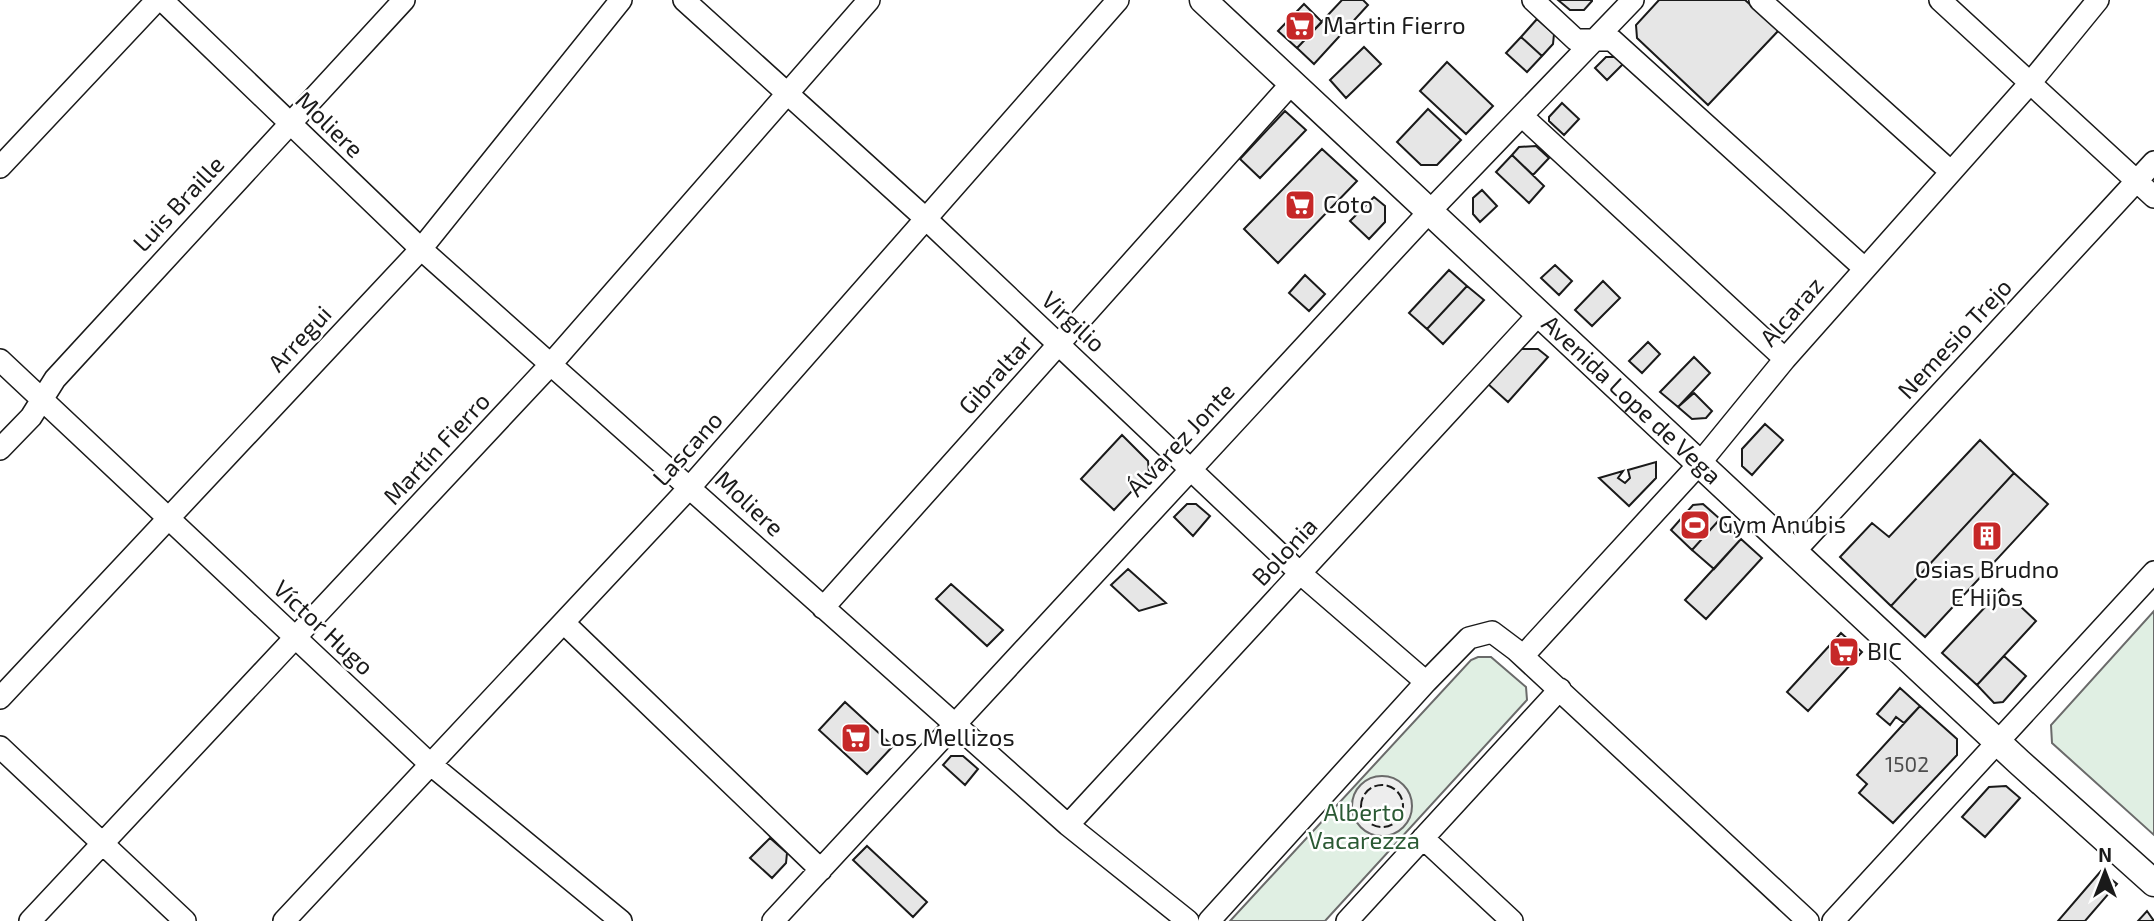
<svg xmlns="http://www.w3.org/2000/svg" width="2154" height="921" viewBox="0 0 2154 921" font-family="'Exo 2',sans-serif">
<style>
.green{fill:#e0efe3;stroke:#6a6a6a;stroke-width:2}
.parking{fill:#ededed;stroke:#6a6a6a;stroke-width:2}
.building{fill:#e6e6e6;stroke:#1a1a1a;stroke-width:2}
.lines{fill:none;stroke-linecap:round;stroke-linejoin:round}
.minor-casing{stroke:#1a1a1a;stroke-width:24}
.major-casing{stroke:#1a1a1a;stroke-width:29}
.minor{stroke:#fff;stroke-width:21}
.major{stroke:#fff;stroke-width:26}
.fence{stroke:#1a1a1a;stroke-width:2;stroke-dasharray:9 3.5;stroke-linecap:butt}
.labels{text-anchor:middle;stroke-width:5;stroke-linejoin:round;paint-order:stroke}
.number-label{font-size:21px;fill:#4d4d4d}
.poi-label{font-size:24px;fill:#1a1a1a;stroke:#fff;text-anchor:start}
.street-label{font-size:24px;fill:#1a1a1a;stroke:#fff}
.park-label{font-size:24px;fill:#2b5a34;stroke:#fff}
</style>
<rect width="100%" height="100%" fill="#fff"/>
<!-- green -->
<path class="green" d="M2154 611V835L2052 743 2051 725Z
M1478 657H1491L1526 687 1527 700 1325 921H1230L1471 660Z"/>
<!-- parking -->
<path class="parking" d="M1352 806a30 30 0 1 1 60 0a30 30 0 1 1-60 0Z"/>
<!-- building -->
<path class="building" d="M1342 0H1363L1368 5 1314 64 1297 48Z
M1558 0H1592V1L1584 10H1570Z
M1659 0H1745L1779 30 1708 105 1637 38 1636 25Z
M1304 4 1322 22 1297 48 1278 31Z
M1537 19 1554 34 1553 44 1542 56 1521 37Z
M1521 37 1542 56 1527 72 1506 53Z
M1364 47 1381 64 1346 98 1330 80Z
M1606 57H1615L1623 64 1607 80 1595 68Z
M1447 62 1493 106 1466 134 1420 91Z
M1562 103 1579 119 1564 135 1549 121V117Z
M1428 109 1461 140 1437 165H1421L1397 142Z
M1285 111 1306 130 1260 178 1240 159Z
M1536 146 1549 158 1533 175 1512 155 1519 147Z
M1322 149 1357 181 1278 263 1244 229Z
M1512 155 1544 186 1529 203 1496 172Z
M1482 190 1497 206 1480 222 1473 214V198Z
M1374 197 1385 206V222L1369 239 1350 221Z
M1555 265 1572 281 1559 295 1541 278Z
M1449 270 1467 286 1427 329 1409 313Z
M1305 275 1325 294 1309 311 1289 293Z
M1603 281 1620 298 1592 326 1575 310Z
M1467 286 1484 300 1443 344 1427 329Z
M1648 342 1660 354 1642 373 1629 361Z
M1519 349H1538L1548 357 1508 402 1488 384Z
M1694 357 1710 373 1678 407 1660 392Z
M1694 393 1712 411 1706 418 1692 419 1678 407Z
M1765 424 1783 440 1752 475 1742 466V449Z
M1122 435 1148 461 1149 473 1114 510 1081 479Z
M1980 440 2014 473 1891 606 1840 557 1872 523 1889 537Z
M1656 462V478L1629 506 1599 478 1623 471 1618 478 1625 483 1630 478 1628 470Z
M2014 473 2048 504 1925 637 1891 606Z
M1187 504H1196L1210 516 1193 536 1174 517Z
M1703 504 1720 519 1692 550 1671 530 1693 505Z
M1720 519 1741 539 1714 569 1692 550Z
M1741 539 1762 558 1706 619 1685 600Z
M1128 569 1166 603 1139 611 1111 585Z
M951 584 1003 630 987 646 936 599Z
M2002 589 2036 621 1977 685 1942 653Z
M1841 633 1862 652 1808 711 1787 692Z
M2004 656 2026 676 2003 702 1994 703 1977 685Z
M1900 688 1920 706 1904 723 1896 717 1890 725 1877 714Z
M845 702 893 746 867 774 819 730Z
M1920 706 1957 739V755L1893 823 1859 793 1867 784 1857 775Z
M951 756H963L978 769 965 785 943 765Z
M2006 786 2020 798 1985 837 1962 817 1989 787Z
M770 838 787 853 786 863 772 878 750 858Z
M867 846 927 902 913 917 853 860Z
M2101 871 2117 884 2085 921H2058Z
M2147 911 2154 921H2138Z"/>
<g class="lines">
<!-- minor casing -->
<g class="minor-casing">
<path id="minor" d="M162 0 421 249 1068 825 1188 921
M684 0 925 218 1301 574 1426 682
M1533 0 1576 40H1612L1864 268
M1760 0 1950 171
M1940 0 2154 197
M1522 116 1785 359
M0 167 157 0
M0 360 430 764 621 921
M0 449 31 417 55 379 404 0
M1794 552 2154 162
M823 608 1291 84
M564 623 821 870
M1523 656 1700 463 1785 359 2031 82 2098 0
M0 698 421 249 621 0
M0 747 185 921
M1068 825 1539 314
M1423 838 1512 921
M30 921 551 364 869 0
M284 921 691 486 1118 0
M773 921 1429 212 1633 0
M1209 921 1426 682 1469 638 1492 632 1516 650 1808 921
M1347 921 1560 689
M1833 921 2154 572"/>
</g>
<!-- major casing -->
<g class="major-casing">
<g id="major">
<path id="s1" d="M1203 0 2019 762 2154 883"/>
</g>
</g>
<!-- minor -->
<use href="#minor" class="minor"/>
<!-- major -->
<use href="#major" class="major"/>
<!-- fence -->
<path class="fence" d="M1361 806a21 21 0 1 1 42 0a21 21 0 1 1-42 0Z"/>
</g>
<!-- icons -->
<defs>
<g id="supermarket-square" transform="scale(1.575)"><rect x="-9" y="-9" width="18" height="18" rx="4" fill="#c62828" stroke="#fff"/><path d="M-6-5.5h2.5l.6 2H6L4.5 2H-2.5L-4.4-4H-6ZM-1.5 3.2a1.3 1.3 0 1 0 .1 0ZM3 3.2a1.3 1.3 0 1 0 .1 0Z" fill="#fff"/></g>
<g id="stadium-square" transform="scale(1.575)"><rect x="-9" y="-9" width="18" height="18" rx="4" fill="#c62828" stroke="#fff"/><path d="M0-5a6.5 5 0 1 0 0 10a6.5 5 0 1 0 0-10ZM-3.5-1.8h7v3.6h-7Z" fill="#fff"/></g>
<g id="building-square" transform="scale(1.575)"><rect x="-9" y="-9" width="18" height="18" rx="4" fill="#c62828" stroke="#fff"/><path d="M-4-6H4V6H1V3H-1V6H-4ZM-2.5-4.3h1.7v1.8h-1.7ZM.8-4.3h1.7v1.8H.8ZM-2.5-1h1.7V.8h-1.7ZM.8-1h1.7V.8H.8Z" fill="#fff"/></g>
</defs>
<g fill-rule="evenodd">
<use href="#supermarket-square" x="1300" y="26"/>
<use href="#supermarket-square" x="1300" y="205"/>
<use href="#stadium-square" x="1695" y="525"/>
<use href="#building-square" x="1987" y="536"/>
<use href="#supermarket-square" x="1844" y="652"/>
<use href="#supermarket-square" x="856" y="738"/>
</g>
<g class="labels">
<!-- number labels -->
<g class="number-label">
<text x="1907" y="772">1502</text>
</g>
<!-- poi labels -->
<g class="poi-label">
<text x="1323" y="34">Martin Fierro</text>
<text x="1323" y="213">Coto</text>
<text x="1718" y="533">Gym Anubis</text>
<text x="1987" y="578" text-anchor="middle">Osias Brudno<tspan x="1987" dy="28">E Hijos</tspan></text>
<text x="1867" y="660">BIC</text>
<text x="879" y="746">Los Mellizos</text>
</g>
<!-- street labels -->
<g class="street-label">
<text transform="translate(329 125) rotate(44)" y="8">Moliere</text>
<text transform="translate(179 204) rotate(-47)" y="8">Luis Braille</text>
<text transform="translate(1792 312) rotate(-49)" y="8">Alcaraz</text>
<text transform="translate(1073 322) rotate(43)" y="8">Virgilio</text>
<text transform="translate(300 339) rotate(-47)" y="8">Arregui</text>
<text transform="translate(1955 339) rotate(-47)" y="8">Nemesio Trejo</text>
<text transform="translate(996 375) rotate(-48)" y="8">Gibraltar</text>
<text dy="8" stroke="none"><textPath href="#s1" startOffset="586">Avenida Lope de Vega</textPath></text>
<text transform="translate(1181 440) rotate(-47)" y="8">Álvarez Jonte</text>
<text transform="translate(437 449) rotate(-47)" y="8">Martín Fierro</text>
<text transform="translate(688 449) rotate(-48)" y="8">Lascano</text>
<text transform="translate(749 504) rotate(43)" y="8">Moliere</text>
<text transform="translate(1285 552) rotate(-47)" y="8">Bolonia</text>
<text transform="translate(323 628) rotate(43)" y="8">Víctor Hugo</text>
</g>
<!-- park labels -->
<g class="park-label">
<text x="1364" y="821">Alberto<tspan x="1364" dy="28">Vacarezza</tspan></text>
</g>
</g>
<!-- north arrow -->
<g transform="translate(2105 872)" stroke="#ffffff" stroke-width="5" paint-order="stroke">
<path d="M0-5L12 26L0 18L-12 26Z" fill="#1a1a1a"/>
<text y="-10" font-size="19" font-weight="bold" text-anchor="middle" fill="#1a1a1a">N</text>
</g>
</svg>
